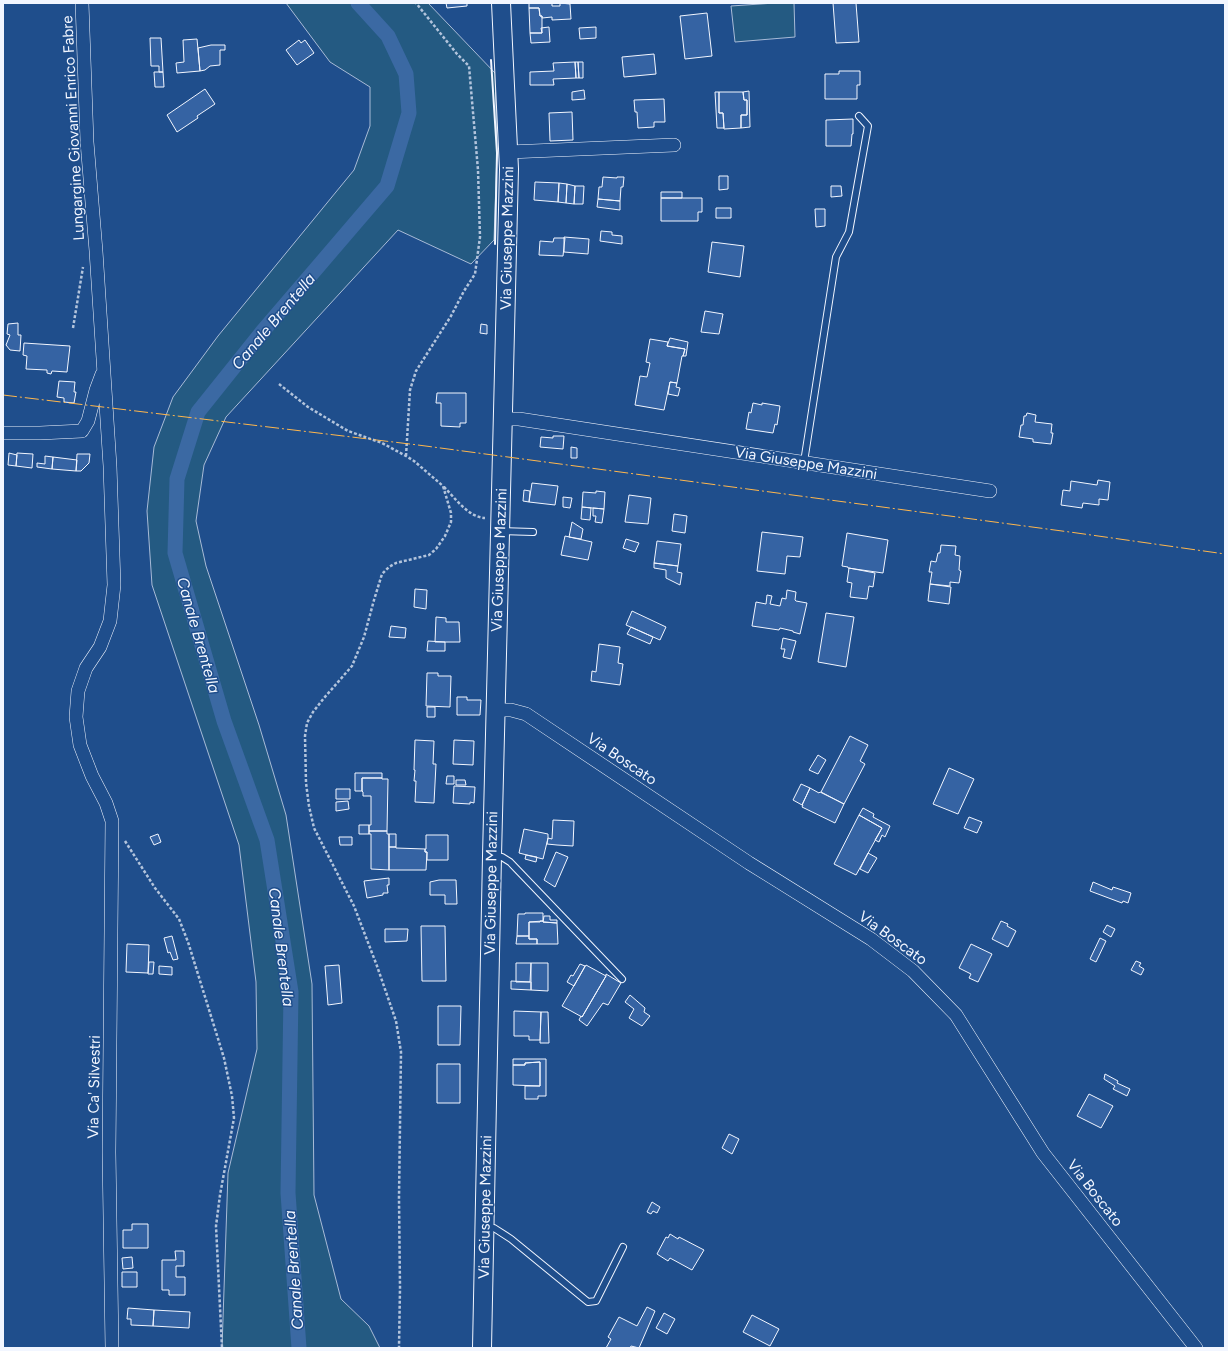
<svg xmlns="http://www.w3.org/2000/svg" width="1228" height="1351" viewBox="0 0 1228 1351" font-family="Figtree,sans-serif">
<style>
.green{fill:#245a82;stroke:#a8bbd7}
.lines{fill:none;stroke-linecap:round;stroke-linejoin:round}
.canal{stroke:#3b69a3;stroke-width:15}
.building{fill:#3563a3;stroke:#f2f6ff}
.service-casing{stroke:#f2f6ff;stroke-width:8}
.minor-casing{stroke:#f2f6ff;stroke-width:14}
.secondary-casing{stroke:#f2f6ff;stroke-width:20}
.path{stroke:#b3c4dc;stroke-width:2.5;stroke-dasharray:3 2;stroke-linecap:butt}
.service{stroke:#1f4e8c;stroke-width:6}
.minor{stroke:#1f4e8c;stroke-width:13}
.secondary{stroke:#1f4e8c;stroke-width:18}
.wall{stroke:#f2f6ff;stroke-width:2}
.power{stroke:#ffb74d;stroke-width:1;stroke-dasharray:14 3 2 3;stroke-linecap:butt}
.labels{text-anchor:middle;stroke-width:3;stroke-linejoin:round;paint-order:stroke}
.street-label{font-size:15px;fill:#f2f6ff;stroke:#1f4e8c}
.water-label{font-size:16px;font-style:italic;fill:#f2f6ff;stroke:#1f4e8c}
</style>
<rect width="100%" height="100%" fill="#1f4e8c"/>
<!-- green -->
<path class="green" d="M286 3H428L495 73 497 152 494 240 471 264 398 230 226 417 204 465 196 521 206 566 259 725 286 815 312 984 314 1195 341 1299 369 1326 380 1348H222L228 1173 257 1049 256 982 239 845 152 585 147 511 154 447 173 397 218 336 354 170 370 126V87L330 62Z
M775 3H794L795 37 735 42 731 6Z"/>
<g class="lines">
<!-- canal -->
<path class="canal" d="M299 1348 288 1193 291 992 267 840 224 721 175 553 177 479 198 412 262 332 387 186 409 113 406 74 388 36 358 3"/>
</g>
<!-- building -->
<path class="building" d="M446 3H467V6L447 8Z
M529 3H552V6H560V3L570 4 571 19 552 20V17L542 18V16H540L539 8H529Z
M833 3H856L859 42 836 43Z
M529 8H539L540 16H542V33H530Z
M707 13 712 56 685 59 680 16Z
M549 27 550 42 531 43 530 33H542L541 28Z
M596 27V38L580 39 579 28Z
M150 38H161L163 72H159V66H151Z
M197 39 200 71 177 73 176 63 184 62 183 40Z
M299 40 301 43 305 40 314 53 297 65 286 50Z
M211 45H225V50H220V65L210 66 205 70 200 71 198 48Z
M654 54 656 74 624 77 622 57Z
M575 62H578L579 78H576Z
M575 62 576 78 553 79 554 85H530V72L554 71 553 63Z
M578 62H583V78H579Z
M839 71H860V85H857V99H825V74H839Z
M154 72H163L164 87H155Z
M205 89 215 104 197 116 198 118 177 132 167 115Z
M584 90 585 99 572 100V92Z
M749 91 750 127 741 128V115H747V100H744L743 92Z
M715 92H719V113H723L724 128H717Z
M719 92H743L744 100H747V115H741V128L724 129 723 113H719Z
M664 99 665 122H654V127L638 128 637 112H635L634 100Z
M572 112 573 140 550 141 549 113Z
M853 119V134H852L851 146H826V120Z
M719 176H728V189L719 190Z
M603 177 617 178V177H624L623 187H621L620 201 598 199 599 187H602Z
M535 182 559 183 558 202 534 200Z
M559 183 567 184 566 203 558 202Z
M567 184 575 186 574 204 566 203Z
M575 186H584L583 204H574Z
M831 186H841L842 196 831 197Z
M661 192H682V198H661Z
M661 198H702V212H698V221H661Z
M598 199 620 201V210L597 207Z
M716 208H731V218H716Z
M815 209H825V226L816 227Z
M601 231 612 232V235L622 236V244L600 241Z
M564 237 589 239 588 254 564 252Z
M554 238H565L563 256 539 255 540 241 553 242Z
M712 242 744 246 740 277 708 272Z
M705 311 723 314 719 334 701 332Z
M18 323V335H21L20 351 10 350 6 345 10 335 7 334 8 324Z
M481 324 487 325V334L480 333Z
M670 338 688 342 686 356H683L685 349 667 346Z
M650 339 668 342 667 346 685 349 683 356H682L677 383 670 382 664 410 635 405 640 376 647 377 650 363 646 362Z
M24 343 70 346 67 372 52 371 51 374 47 373V370L26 369 27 356 23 355Z
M59 381 75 382 74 392H76L74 403 64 402V398L57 397Z
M670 382 677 383 676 387 680 388 678 396 668 394Z
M437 393H466V423H460V427L441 426V403H436Z
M753 403 762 405V403L780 406 777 425 775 424 773 433 746 429 749 412 751 413Z
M1027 413 1036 415 1035 422 1052 424 1051 433H1053L1051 444 1033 442V439L1019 437 1021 425H1023L1024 416H1026Z
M553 436H564L563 449 540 447 541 437 553 438Z
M571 447 577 448V458H571Z
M9 453 17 455 16 466 8 465Z
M17 453 33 454 32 468 16 466Z
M77 454H90L89 463 81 471H76Z
M45 456 53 457 52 469 37 467V463L45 464Z
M53 457 77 460 76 471 52 469Z
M1098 480 1110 482 1108 500 1099 499V505L1083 503 1082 508 1061 505 1063 490 1070 491 1071 481 1097 485Z
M532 483 558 486 555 505 529 502Z
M524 490 530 491 529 502 523 501Z
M596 491 605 492 604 509 582 507 583 492 596 493Z
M629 495 651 498 648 524 625 522Z
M563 497 572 498 570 508 563 507Z
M582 507 591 508 590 520 581 519Z
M593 508 604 509 602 523 595 522 596 516H593Z
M674 514 687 516 685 533 672 531Z
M572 522 583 529 581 539 569 537Z
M762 532 803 537 800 557 787 556 785 574 757 571Z
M847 533 888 540 883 573 848 568V567L842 566Z
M565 536 592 542 588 560 561 555Z
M626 539 639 543 635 552 623 548Z
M657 541 681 544 678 566 654 563Z
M941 545 956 546 955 555 960 556 959 570 961 571 959 583 950 582V586L930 584 932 572H929L931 561 936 562 938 553H940Z
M654 563 678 566 677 572 682 573 680 585 666 578V570L654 568Z
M849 568 875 573 873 587 869 586 867 599 850 597 852 583 847 582Z
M930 584 951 587 949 604 928 601Z
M415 589 427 590 426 609 414 607Z
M787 590 796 592 795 600 796 601 807 603 800 634 793 632V631L780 628 779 630 752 626 756 602 766 604 767 595 772 596 770 604 780 606 782 598 786 599Z
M632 611 666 627 660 640 626 625Z
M826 613 854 617 846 667 818 662Z
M436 617 446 618V622H459L460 642H435Z
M391 626 406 628 405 638 389 637Z
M631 627 653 637 650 644 627 634Z
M783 638 796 641 791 659 783 657 785 649H781Z
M428 641 445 642V651H427Z
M599 644 620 647 618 663 623 664 620 685 591 681 592 671 596 672Z
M427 673H438V676H451L450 707 426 706Z
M457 697H467V700H481L480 715H457Z
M427 707H435V717H427Z
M850 736 868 745 860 761 865 764 844 804 821 792Z
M415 740 434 741 433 764H436L434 803 415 802 416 781H414L415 770H414Z
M454 740 474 741 473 765 453 764Z
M818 755 826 760 818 774 809 770Z
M949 768 974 779 958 814 933 804Z
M355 773H382V778H362V791H355Z
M447 776H454V784H446Z
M362 778H382V779H388L387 831H369V825H371V796H363V792L362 791Z
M456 780H465L466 785H456Z
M801 784 810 788 802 805 793 800Z
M454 786 475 787 474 803 470 802V804L453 803Z
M810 788 819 793 820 792 844 804 835 823 802 807 803 805H802Z
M336 789H350V799H336Z
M348 801 349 809 336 811V802Z
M863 808 874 814 873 817 890 826 885 837 882 835 879 842 875 840 882 828 859 815Z
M859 815 882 828 856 875 834 864Z
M969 817 982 822 977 833 964 828Z
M553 820 574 821 573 846 557 845 547 844 548 838 552 839Z
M359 825H369V834H359Z
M524 829 548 834V838L543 859 519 853Z
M369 831H387V834H389V870L371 869V834H369Z
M158 834 161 842 154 845 150 837Z
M389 834H396V847H389Z
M426 835H448V860H427V852H425V849H426Z
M339 837H352V845H340Z
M389 847H396V848L425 849V852H427L426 870H389Z
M556 852 568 857 555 887 544 880Z
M868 853 877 858 868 873 860 869Z
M526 855 537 857 536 862 525 859Z
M389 878V885H387L388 893H383V895L367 898 364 881Z
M439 880H456L457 904H445V895H430V882Z
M1093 882 1112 890 1113 887 1131 893 1128 903 1123 901 1122 903 1090 891Z
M525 913H543V921L529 922V936H517L518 914H525Z
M544 916H550V920H557V923L543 922Z
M540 921H543V922L557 923 558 944H537V939H529V922H540Z
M1001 921 1008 924 1007 926 1016 931 1008 947 992 939Z
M1107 925 1115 929 1111 937 1103 932Z
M421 926H445L446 981H422Z
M385 929H408L407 941 385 942Z
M172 936 178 959 173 960 170 952 168 953 164 938Z
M517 936H529V939H537V944H516Z
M1100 938 1106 941 1096 962 1090 959Z
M127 944 149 945 148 973 126 972Z
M971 944 992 954 978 982 969 978 971 974 959 968Z
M1136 961 1141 963 1139 966 1144 969 1141 975 1131 970Z
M149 962H154L153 974H148Z
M516 963H531L530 982H516Z
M531 963H548V991L531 990Z
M580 964 585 966 574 986 567 982 571 975 573 976Z
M339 965 342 1003 328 1005 325 966Z
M586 965 606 976 582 1017 562 1006Z
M159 966 172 967V975L159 974Z
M606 974 621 983 608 1005 603 1003 587 1026 579 1020 581 1016 582 1017 606 976Z
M511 981 531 982V990L511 989Z
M630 995 645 1008 644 1012 650 1016 642 1026 629 1018 634 1009 625 1002Z
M438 1006H461L460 1045H438Z
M514 1011 541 1012 540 1040H529V1036H514Z
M541 1012H548L549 1043H540Z
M513 1059H546V1096H538V1099H525V1086H540V1062L525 1063V1065H513Z
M540 1062V1086L513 1085V1065H525V1063Z
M437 1064H460V1103H437Z
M1105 1074 1118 1081 1117 1083 1130 1089 1127 1096 1113 1089 1115 1086 1104 1079Z
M1089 1094 1113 1106 1101 1128 1077 1116Z
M729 1134 739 1139 732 1154 722 1148Z
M652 1202 660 1207 657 1213 653 1211 651 1214 647 1212Z
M132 1224H148V1248H123V1230H132Z
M670 1234 678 1239 679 1237 704 1250 692 1270 670 1258 668 1261 657 1254 666 1237 668 1238Z
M175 1251H184V1266H176V1277H185V1295H169V1290H162V1260H176Z
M132 1257 133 1268 123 1269 122 1258Z
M122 1272H137V1287H122Z
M647 1307 655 1311 639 1348 631 1346 630 1348H606L611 1339 608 1337 619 1317 637 1326Z
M128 1308 154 1310 153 1326 131 1325V1319H127Z
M154 1310 190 1312 189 1328 153 1326Z
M664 1313 675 1319 667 1334 656 1328Z
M752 1315 779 1329 770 1346 743 1332Z"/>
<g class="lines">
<!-- service casing -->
<g class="service-casing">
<path id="service" d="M804 462 836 257 849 232 868 126 859 116
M502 531 533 532
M493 856 502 857 510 862 622 979
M486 1228H494L511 1239 588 1302 596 1301 623 1247"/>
</g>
<!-- minor casing -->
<g class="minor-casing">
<path id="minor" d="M82 3 87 142 96 251 110 466 114 585 110 621 100 647 86 668 78 691 76 717 80 745 92 776 106 803 112 821 109 1152 112 1348
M509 152 674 145
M503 419H519L990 491
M3 433H40L82 431 88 421 96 390 102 374
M495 710H511L526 714 749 863 871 939 913 971 956 1015 1043 1153 1196 1348"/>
</g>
<!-- secondary casing -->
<g class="secondary-casing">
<path id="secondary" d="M482 1348 492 856 509 169 501 3"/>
</g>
<!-- path -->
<path class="path" d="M73 328 83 267
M279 384 308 407 348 431 382 443 406 456 414 461 443 486 451 513V522L445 536 436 549 429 555 396 563 389 567 382 574 374 600 364 637 352 666 324 698 313 712 307 723 305 736 306 783 309 806 314 828 354 906 377 966 396 1021 401 1052 399 1198 400 1288 399 1348
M406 456 410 390 416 371 451 316 464 291 475 274 480 237 478 170 469 66 457 54 416 3
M444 487C455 498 468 517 485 518
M125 841 155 888 179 919 188 942 224 1058 232 1096 234 1118 220 1195 216 1226 222 1348"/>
<!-- service -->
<use href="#service" class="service"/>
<!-- minor -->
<use href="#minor" class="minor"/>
<!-- secondary -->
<use href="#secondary" class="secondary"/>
<!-- wall -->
<path class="wall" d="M491 60 497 153 495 244"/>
<!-- power -->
<path class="power" d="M3 395 418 445 1077 533 1225 554"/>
</g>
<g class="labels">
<!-- street labels -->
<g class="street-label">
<text transform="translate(73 128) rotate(-93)" y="5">Lungargine Giovanni Enrico Fabre</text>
<text transform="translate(507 238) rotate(-89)" y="5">Via Giuseppe Mazzini</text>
<text transform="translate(806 463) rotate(9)" y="5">Via Giuseppe Mazzini</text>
<text transform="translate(499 560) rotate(-88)" y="5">Via Giuseppe Mazzini</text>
<text transform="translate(622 759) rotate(34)" y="5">Via Boscato</text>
<text transform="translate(491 883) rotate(-89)" y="5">Via Giuseppe Mazzini</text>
<text transform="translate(893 938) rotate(36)" y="5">Via Boscato</text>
<text transform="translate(94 1087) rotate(-89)" y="5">Via Ca' Silvestri</text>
<text transform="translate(1095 1193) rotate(52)" y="5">Via Boscato</text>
<text transform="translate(485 1207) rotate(-89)" y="5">Via Giuseppe Mazzini</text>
</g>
<!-- water labels -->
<g class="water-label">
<text transform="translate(273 321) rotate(-50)" y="6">Canale Brentella</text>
<text transform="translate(199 635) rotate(74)" y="6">Canale Brentella</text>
<text transform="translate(282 947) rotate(83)" y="6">Canale Brentella</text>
<text transform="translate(293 1270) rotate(-94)" y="6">Canale Brentella</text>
</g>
</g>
<!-- border -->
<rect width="1228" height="1351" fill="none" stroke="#f2f6ff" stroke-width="8"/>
</svg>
